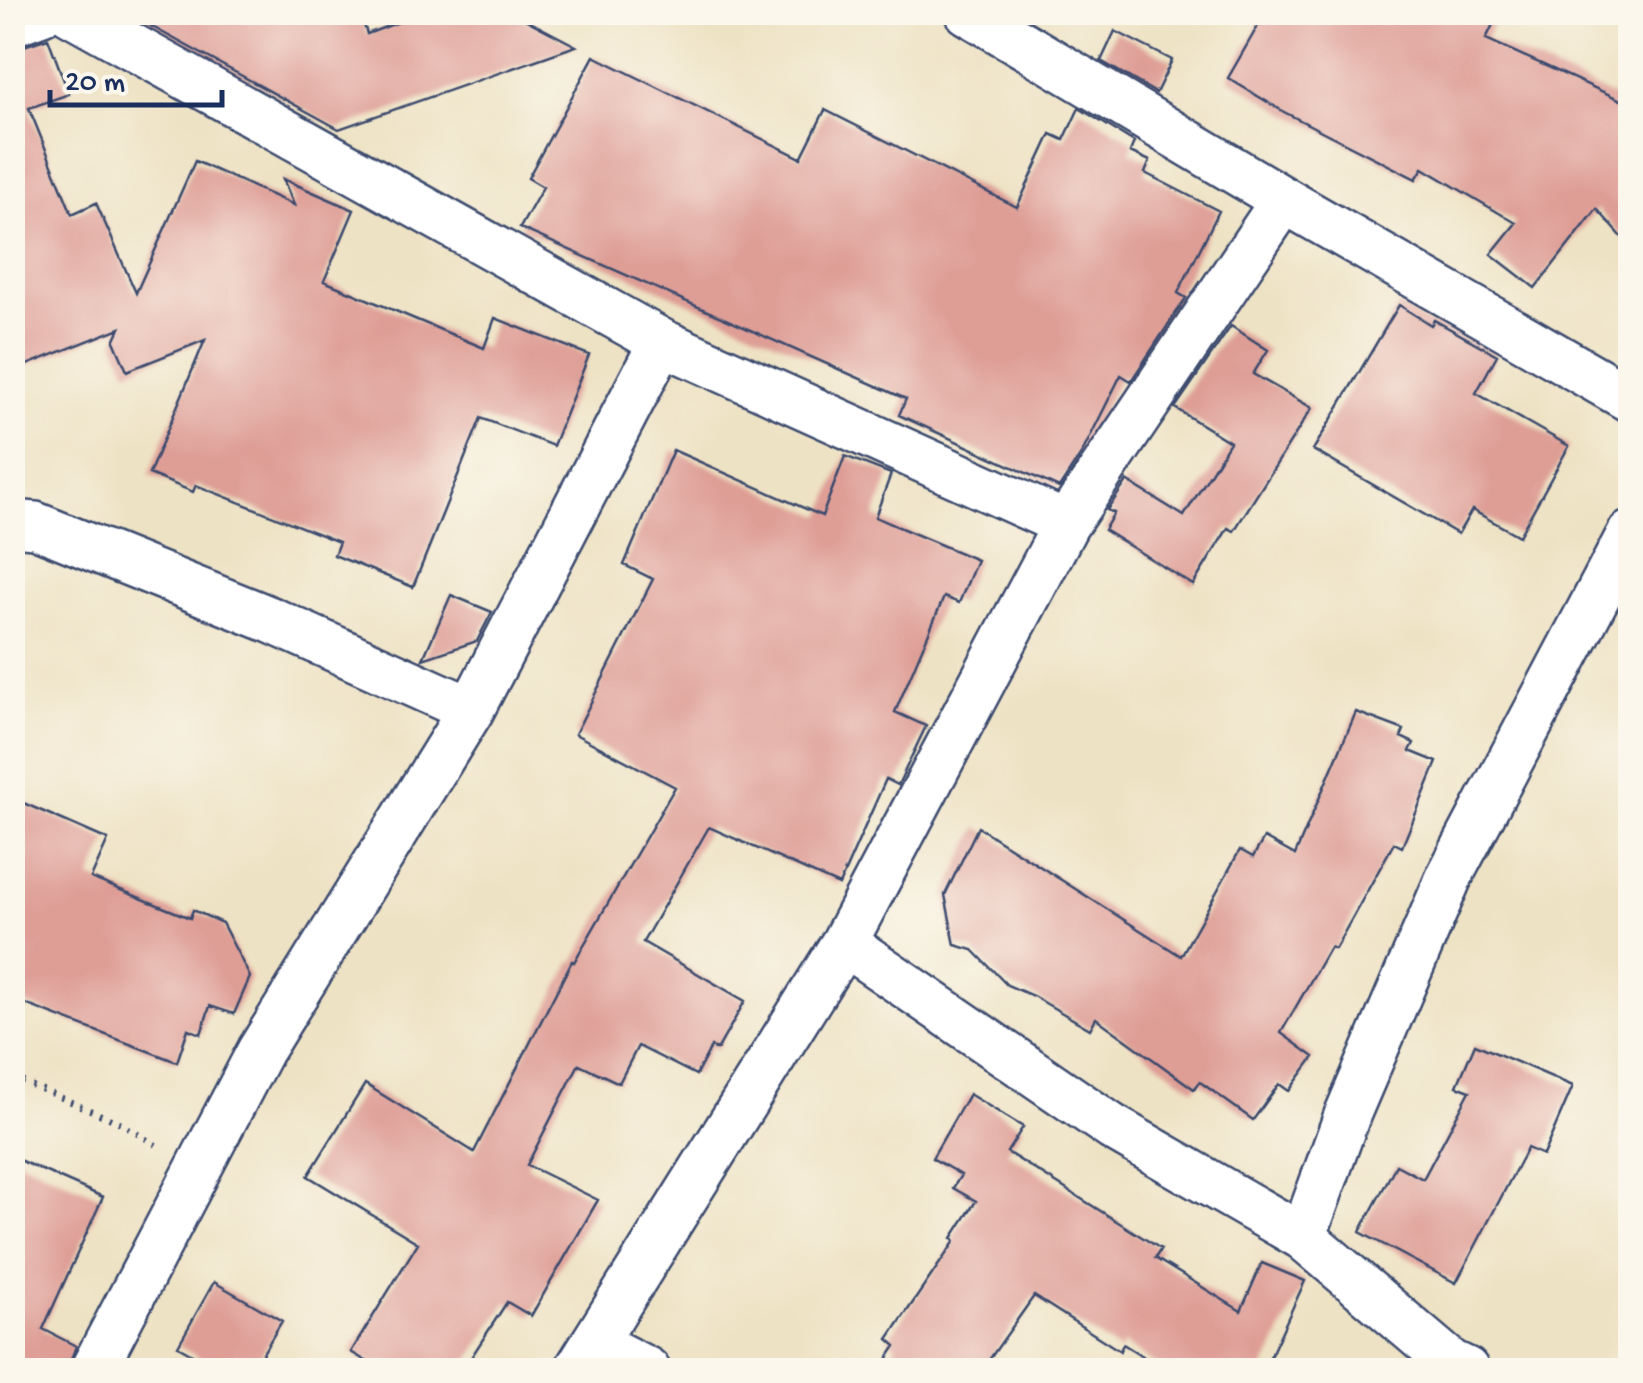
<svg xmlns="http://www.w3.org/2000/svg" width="1643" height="1383" viewBox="0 0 1643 1383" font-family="'Gochi Hand',sans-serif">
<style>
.building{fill:#de9e96}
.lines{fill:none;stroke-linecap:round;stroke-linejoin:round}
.minor-casing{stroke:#3b4a6d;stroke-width:50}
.path{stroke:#3b4a6d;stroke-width:6;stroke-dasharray:2.5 8;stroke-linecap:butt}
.minor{stroke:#fff;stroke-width:45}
</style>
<rect width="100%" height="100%" fill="#fbf7ec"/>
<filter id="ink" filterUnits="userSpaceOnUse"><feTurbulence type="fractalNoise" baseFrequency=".01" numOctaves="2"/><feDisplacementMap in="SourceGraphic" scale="20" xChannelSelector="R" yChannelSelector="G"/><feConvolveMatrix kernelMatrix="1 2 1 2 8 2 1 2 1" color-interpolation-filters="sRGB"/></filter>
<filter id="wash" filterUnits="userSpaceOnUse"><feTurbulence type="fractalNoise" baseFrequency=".0048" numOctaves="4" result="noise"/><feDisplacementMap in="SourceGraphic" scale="40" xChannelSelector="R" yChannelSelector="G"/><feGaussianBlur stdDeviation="2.25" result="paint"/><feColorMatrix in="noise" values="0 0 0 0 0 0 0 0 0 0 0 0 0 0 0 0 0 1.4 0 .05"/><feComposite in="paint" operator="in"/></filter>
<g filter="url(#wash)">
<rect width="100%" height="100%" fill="#eee2c4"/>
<g id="blocks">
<!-- building -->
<path class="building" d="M125 12H360L367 34 425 12H511L576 46 339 129Z
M1266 12H1499L1486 39 1630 104V246L1597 209 1535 288 1491 254 1516 223 1423 168 1416 179 1284 112 1228 78Z
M1115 31 1172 60 1156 93 1101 61Z
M48 38 69 94 29 108 72 214 96 203 136 293 195 161 294 205 283 179 354 210 324 281 484 348 495 318 589 355 553 446 481 418 413 587 334 555 339 542 196 485 193 492 149 474 205 340 127 371 114 341 120 328 12 371V50Z
M594 56 801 158 825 110 1017 207 1051 134 1064 140 1079 108 1134 142 1130 152 1150 161 1145 173 1219 211 1178 293 1186 298 1131 381 1121 375 1082 453 1059 488 899 415 906 399 520 228 543 187 528 178Z
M1399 305 1431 325 1434 320 1497 355 1476 393 1569 446 1519 536 1472 510 1458 534 1313 450Z
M1231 326 1268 350 1253 374 1312 408 1234 531 1228 528 1193 585 1104 530 1114 513 1107 510 1127 481 1184 516 1230 442 1175 408Z
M673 450 822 516 845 456 891 474 875 517 977 560 959 603 944 597 895 712 926 726 898 785 886 779 839 885 709 827 643 942 745 1001 717 1050 711 1047 696 1075 638 1046 619 1083 579 1064 527 1165 598 1200 531 1316 507 1302 463 1370H381L351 1352 418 1243 308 1176 365 1084 474 1152 572 961 574 962 675 787 575 734 653 579 624 565Z
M451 595 492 612 477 641 423 659Z
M1356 712 1404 730 1401 737 1414 743 1410 751 1437 762 1402 847 1394 843 1335 949 1330 947 1281 1033 1314 1057 1289 1091 1279 1084 1253 1120 1200 1082 1194 1089 1096 1018 1090 1029 1033 996 1007 985 973 950 955 945 945 895 978 827 1181 956 1240 850 1253 857 1264 838 1295 855Z
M12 798 108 840 91 878 190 918 193 910 222 923 250 977 234 1014 210 1006 201 1034 188 1029 177 1062 12 999Z
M1475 1044 1573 1086 1543 1155 1527 1148 1456 1283 1360 1232 1396 1165 1423 1179 1470 1091 1457 1086Z
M969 1094 1023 1127 1007 1152 1161 1249 1155 1258 1241 1311 1262 1263 1305 1281 1264 1370H1165L1123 1344 1120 1351 1034 1296 982 1370H880L896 1346 888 1339 955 1241 952 1238 976 1201 953 1188 961 1175 932 1158Z
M12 1157 103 1197 43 1329 76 1346 67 1370H12Z
M214 1282 282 1321 253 1370H221L178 1346Z"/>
</g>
</g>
<g filter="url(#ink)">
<use href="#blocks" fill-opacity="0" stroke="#3b4a6d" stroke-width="2.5"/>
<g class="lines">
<!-- minor casing -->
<g class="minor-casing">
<path id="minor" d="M70 12 662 342 1066 524
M968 12 1284 200 1630 399
M12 23 42 12
M12 523 35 525 271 620 471 710
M844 943 1112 1127 1303 1237 1451 1363 1466 1370
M1303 1237 1348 1113 1449 877 1630 534
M594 1343 647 1370
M93 1370 260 1051 471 710 662 342
M577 1370 844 943 1066 524 1284 200"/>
</g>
<!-- path -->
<path class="path" d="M12 1077 118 1122 156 1145"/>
<!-- minor -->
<use href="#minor" class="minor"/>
</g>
</g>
<!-- margin -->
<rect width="1643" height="1383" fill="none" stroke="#fbf7ec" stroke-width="50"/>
<!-- scale -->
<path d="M50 90v15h172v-15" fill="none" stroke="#1b2f5e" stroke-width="5"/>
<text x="65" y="90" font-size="30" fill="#1b2f5e" stroke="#fbf7ec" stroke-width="8" paint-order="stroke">20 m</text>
</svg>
